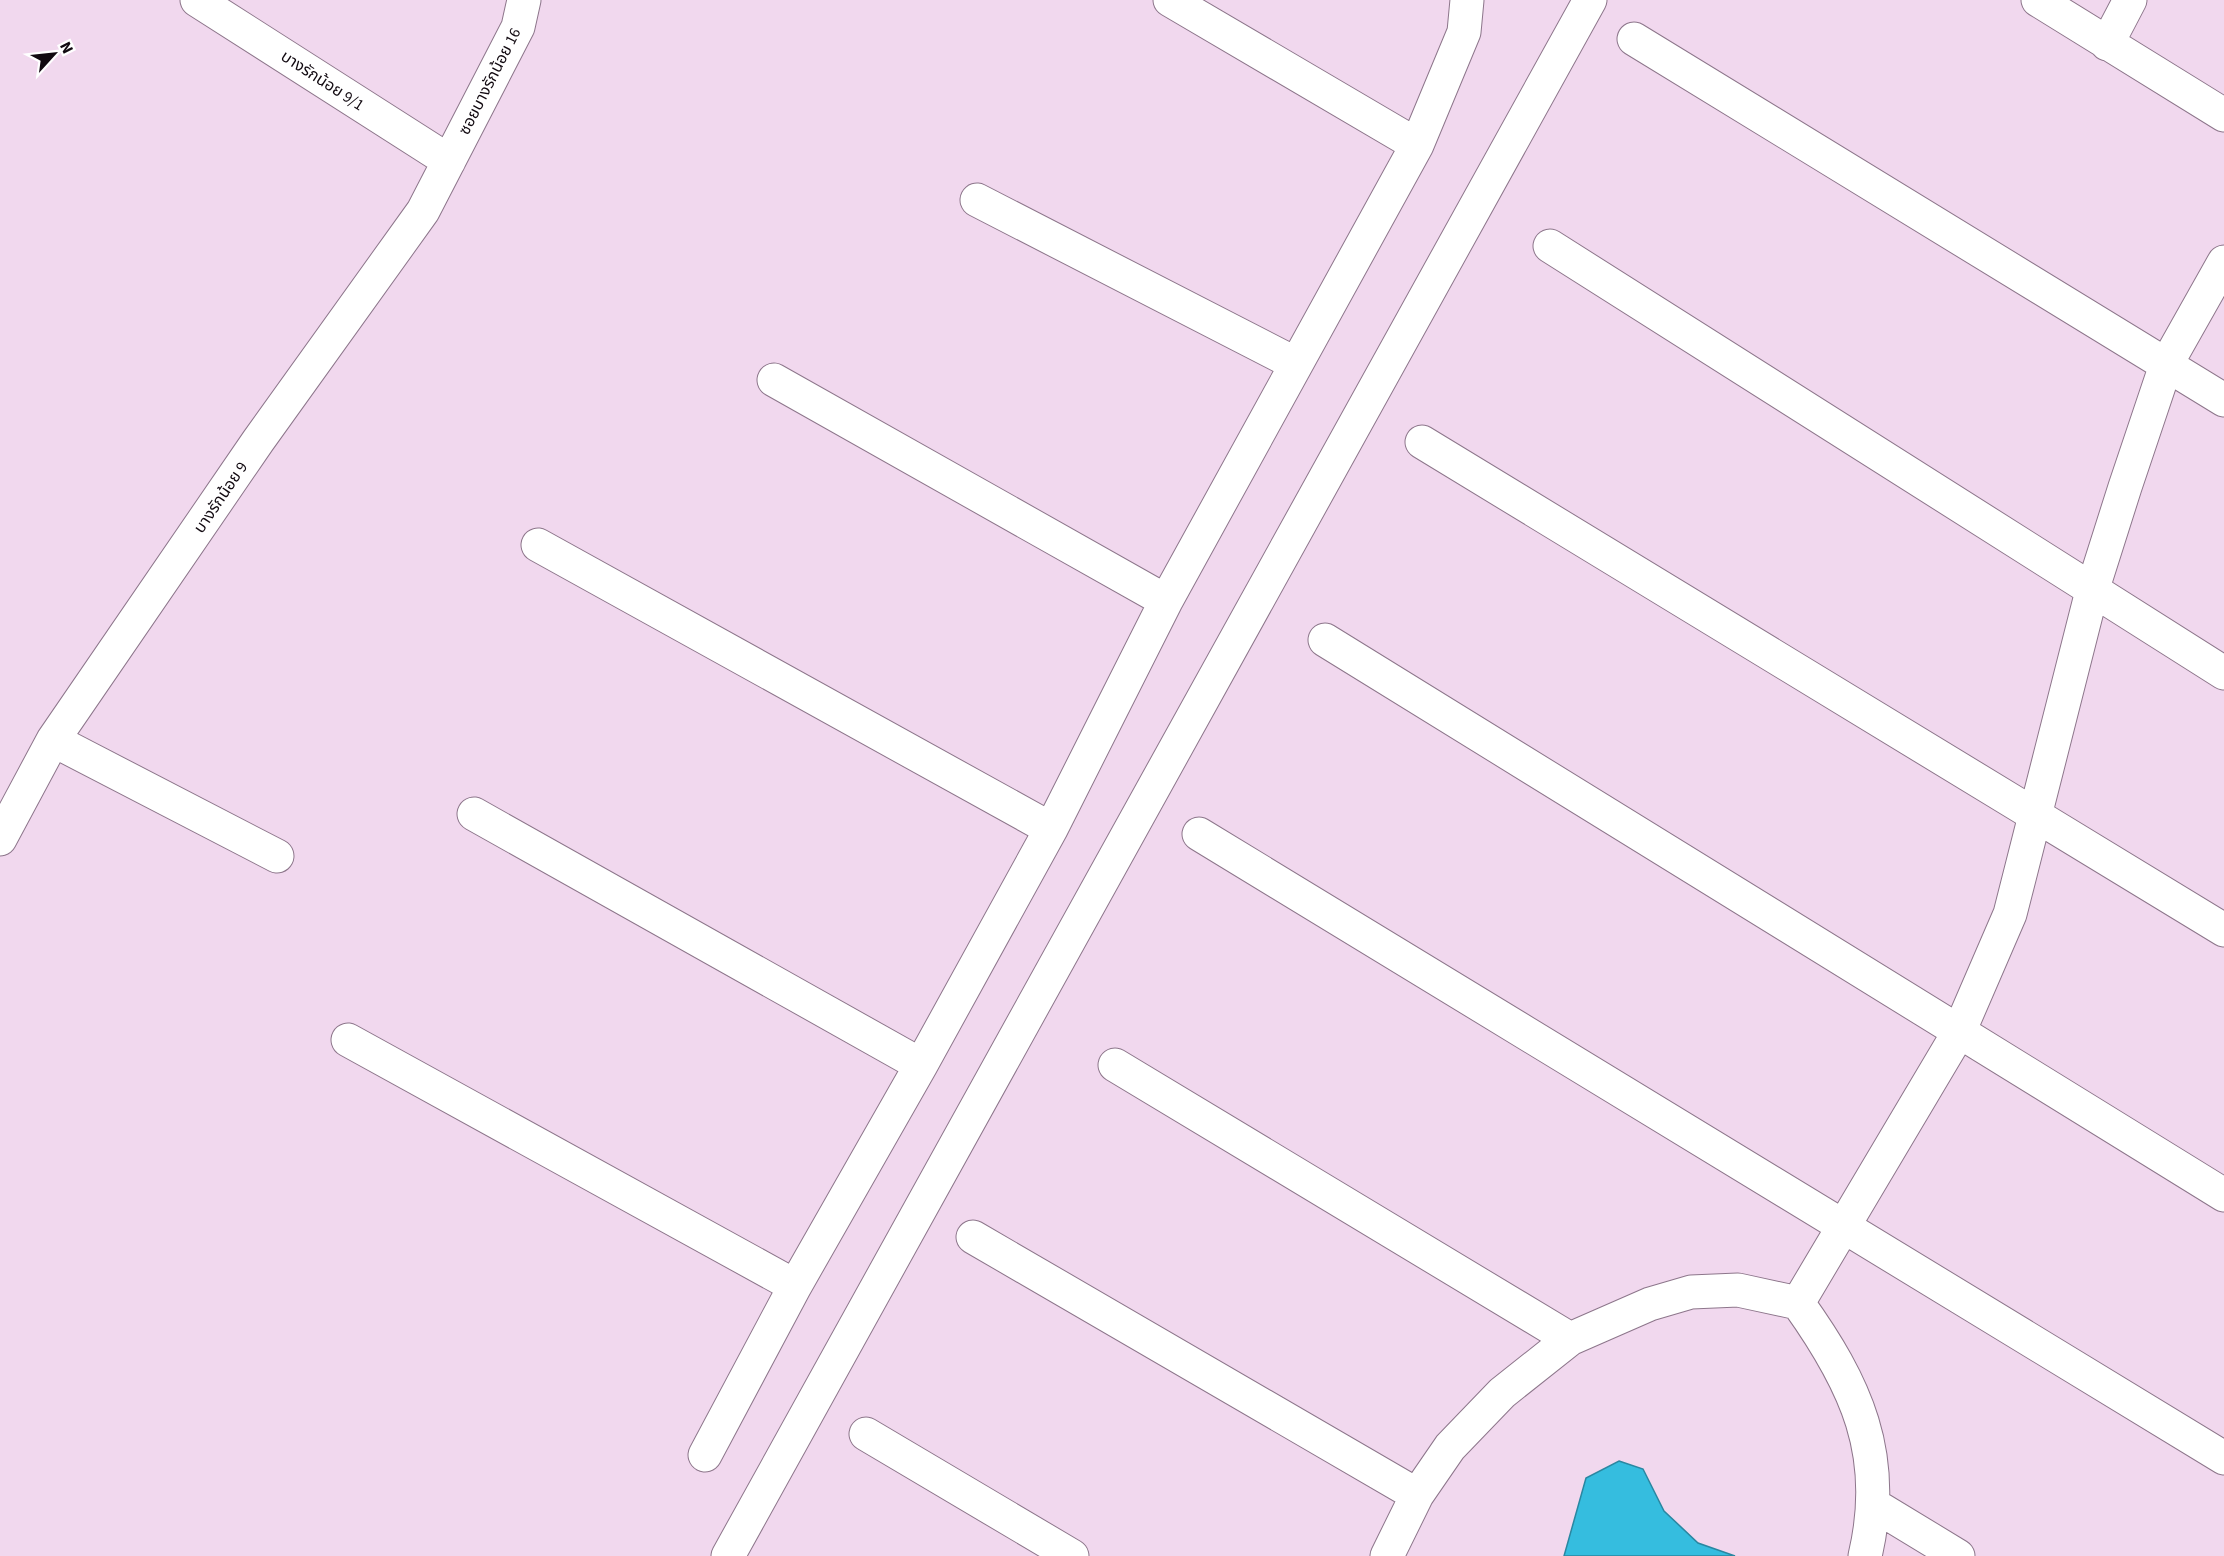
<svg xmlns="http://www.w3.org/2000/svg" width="2224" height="1556" viewBox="0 0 2224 1556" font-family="'Source Sans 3','Noto Sans Thai',sans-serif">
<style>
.water{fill:#35bddf;stroke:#2a87a1;stroke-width:1.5}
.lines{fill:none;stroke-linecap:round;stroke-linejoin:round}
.street-casing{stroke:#8d768b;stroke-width:35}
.street{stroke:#fff;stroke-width:33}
.labels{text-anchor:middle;stroke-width:4.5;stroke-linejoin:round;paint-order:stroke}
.street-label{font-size:16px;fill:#110910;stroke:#fff}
</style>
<rect width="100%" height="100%" fill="#f1d8ee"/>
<!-- water -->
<path class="water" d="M1619 1461 1643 1469 1664 1511 1698 1543 1735 1556H1564L1586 1478Z"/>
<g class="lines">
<!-- street casing -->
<g class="street-casing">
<path id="street" d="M197 0 449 161
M1170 0 1417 145
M2038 0 2224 115
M1634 39 2224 400
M2107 44 2130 0
M977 200 1296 364
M1550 246 2224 673
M774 380 1166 601
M1422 442 2224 930
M538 545 1051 829
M1325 640 2224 1195
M53 740 277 856
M474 814 921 1065
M1199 834 2224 1458
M0 839 53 740 258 441 423 211 518 27 524 0
M348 1040 795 1286
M1115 1065 1570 1339
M973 1237 1417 1495
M1798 1303 1959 1032 2010 914 2092 591 2125 487 2166 365 2224 262
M866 1434 1072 1556
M705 1455 795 1286 921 1065 1051 829 1166 601 1417 145 1464 32 1467 0
M1874 1505 1958 1556
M728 1556 1590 0
M1387 1556 1417 1495 1450 1447 1502 1393 1570 1339 1650 1304 1691 1292 1738 1290 1798 1303C1856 1384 1889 1455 1865 1556"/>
</g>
<!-- street -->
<use href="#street" class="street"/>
</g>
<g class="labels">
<!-- street labels -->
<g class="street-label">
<text transform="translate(323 80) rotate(33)" y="6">บางรักน้อย 9/1</text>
<text transform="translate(489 81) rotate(-63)" y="6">ซอยบางรักน้อย 16</text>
<text transform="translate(220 497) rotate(-56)" y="6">บางรักน้อย 9</text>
</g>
</g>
<!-- north arrow -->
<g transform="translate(54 54) rotate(63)" stroke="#ffffff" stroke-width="4.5" paint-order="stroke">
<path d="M0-4.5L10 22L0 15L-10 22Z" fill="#110910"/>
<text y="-9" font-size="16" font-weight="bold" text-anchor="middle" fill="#110910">N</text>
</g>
</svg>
